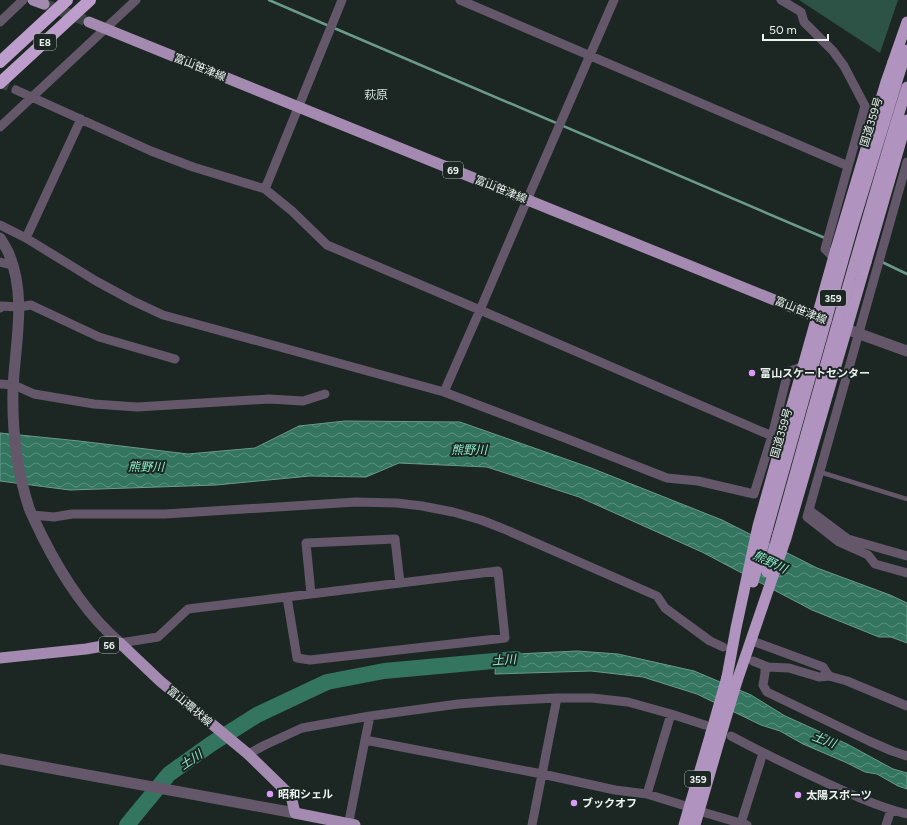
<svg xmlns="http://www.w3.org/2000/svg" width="907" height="825" viewBox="0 0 907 825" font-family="Figtree,'Noto Sans JP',sans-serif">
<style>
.grass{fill:#2d5346}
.water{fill:url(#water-waves);stroke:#6b9a8b}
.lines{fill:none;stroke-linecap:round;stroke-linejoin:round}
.stream{stroke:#6b9a8b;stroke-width:2.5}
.river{stroke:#347560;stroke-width:16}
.minor-tunnel{stroke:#3b4542;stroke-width:9;stroke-dasharray:9 4.5;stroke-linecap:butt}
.primary-tunnel{stroke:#3b4542;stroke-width:11;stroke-dasharray:11 5.5;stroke-linecap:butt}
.service{stroke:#64576a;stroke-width:4.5}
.minor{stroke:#64576a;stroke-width:9}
.tertiary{stroke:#64576a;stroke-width:11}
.primary{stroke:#a489b0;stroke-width:11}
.trunk{stroke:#b093be;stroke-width:11}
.motorway{stroke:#bd9dcc;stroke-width:12}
.trunk-bridge{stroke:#b093be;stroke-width:11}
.poi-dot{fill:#da9af6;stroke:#1c2723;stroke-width:1.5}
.labels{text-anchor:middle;stroke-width:4;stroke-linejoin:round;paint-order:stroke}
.shield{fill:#1c2723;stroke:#adb5b2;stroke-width:1}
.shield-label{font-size:10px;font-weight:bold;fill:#ebf2ef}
.street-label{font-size:11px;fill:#ebf2ef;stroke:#1c2723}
.poi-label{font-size:11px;font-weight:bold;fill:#ebf2ef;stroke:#1c2723;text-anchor:start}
.neighbourhood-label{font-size:12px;fill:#cfded8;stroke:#1c2723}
.water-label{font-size:12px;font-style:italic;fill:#8defcc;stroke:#1c2723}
</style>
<defs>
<pattern id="water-waves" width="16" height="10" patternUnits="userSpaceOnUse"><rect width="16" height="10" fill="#347560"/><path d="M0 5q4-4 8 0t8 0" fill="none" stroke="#5b907f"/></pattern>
</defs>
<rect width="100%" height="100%" fill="#1c2723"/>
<!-- grass -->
<path class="grass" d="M799 0H898L880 53Z"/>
<!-- water -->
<path class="water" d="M345 421 460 422 591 468 722 520 817 568 890 595 907 603V643L891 637H879L812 610 702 552 579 497 487 467 399 463 366 477 310 476 216 485 70 490 0 481V433L79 441 188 454 255 448 299 426Z
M577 651 618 654 694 671 751 695 785 716 847 744 893 769 907 773V789L898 786 877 774 865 772 845 762 803 744 780 731 761 725 697 694 643 677 591 671 495 674 496 655Z"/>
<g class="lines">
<!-- stream -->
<path class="stream" d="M269 0 329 26
M334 28 825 238
M882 262 907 274"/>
<!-- river -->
<path class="river" d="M127 825 169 774 211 744 257 715 327 682 384 671 516 659"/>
<!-- minor-tunnel -->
<path class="minor-tunnel" d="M0 83 16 90
M865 106 902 128"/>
<!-- primary-tunnel -->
<path class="primary-tunnel" d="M44 4 89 22"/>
<!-- service -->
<path class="service" d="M820 472 907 499"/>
<!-- minor -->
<path class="minor" d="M460 0 848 166
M781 0 801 12 804 22 833 51 844 66 865 106 825 249 834 258
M0 22 23 0
M16 90 151 151 193 167 265 189 292 211 327 245 480 310 772 436
M0 127 136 0
M907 162 807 517 839 542 868 555 875 564 907 573
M265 189 342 0
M0 225 26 238 96 281 133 301 163 315 444 392 565 438 667 478 698 481 754 494 772 436 788 372 804 366
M26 238 81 119
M0 262 12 265
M0 308 1 306 19 307 31 305 99 337 175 359
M0 384 14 385 34 394 94 404 137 407 269 399 303 401 325 394
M444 392 480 310 527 200 614 0
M809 510 848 539 907 556
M32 515 54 517 72 514H165L356 502 397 503 422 506 453 512 481 520 504 529 657 596 665 608 710 641 723 647
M311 594 306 543 395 539 400 583
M755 642 823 667 829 676
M120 643 158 637 188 609 498 571 505 638 310 660 297 658 287 597
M753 661 768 667 789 668 819 677 829 676 847 681 907 706
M765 666V673L763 685 767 692 869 741 892 751 907 756
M731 736C759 751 788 765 816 778 846 792 875 806 907 814
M365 740 370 716
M248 754 265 745 302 728 370 716 458 704 498 701 557 698H592L628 702 671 714 705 725
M647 794 671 714
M699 811 747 825
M741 823 763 753
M349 825 350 816 365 740 542 774 615 790 647 794 689 807
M532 825 557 698
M886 825 891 810"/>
<!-- tertiary -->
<path class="tertiary" d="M0 238C3 243 7 249 9 254 27 297 15 344 13 389 12 429 17 471 29 508 33 518 38 527 42 536 62 576 86 614 120 643
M846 329 907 351
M0 759 295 813"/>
<!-- primary -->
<path class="primary" d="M33 0 44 4
M89 22 826 321
M0 658 86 649 120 643 160 681 248 754 291 796 295 813 355 825"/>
<!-- trunk -->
<path class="trunk" d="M893 62 907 22
M901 68 907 50
M767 572 778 535
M753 582 767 530
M727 677 736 628 758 526 836 249
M737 681 786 538 866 262
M684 825 711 733
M695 825 720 738"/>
<!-- motorway -->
<path class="motorway" d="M0 62 67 0
M0 83 90 0"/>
<!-- trunk-bridge -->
<path class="trunk-bridge" d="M836 249 886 82 893 62
M866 262 907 120
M767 530 853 225 901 68
M778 535C820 385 861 235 907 87
M711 733 727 677
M720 738 737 681"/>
</g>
<!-- markers -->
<g class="poi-dot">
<circle cx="752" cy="373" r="4"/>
<circle cx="270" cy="794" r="4"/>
<circle cx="798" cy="795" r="4"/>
<circle cx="574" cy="803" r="4"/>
</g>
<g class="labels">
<!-- shield labels -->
<g class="shield">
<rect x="34" y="34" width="22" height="16" rx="3"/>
<rect x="443" y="162" width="20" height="16" rx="3"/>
<rect x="820" y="290" width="26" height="16" rx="3"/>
<rect x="99" y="637" width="20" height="16" rx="3"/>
<rect x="685" y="771" width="26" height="16" rx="3"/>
</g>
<g class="shield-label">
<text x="45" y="46">E8</text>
<text x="453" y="174">69</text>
<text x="833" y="302">359</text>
<text x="109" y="649">56</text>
<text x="698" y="783">359</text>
</g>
<!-- street labels -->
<g class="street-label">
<text transform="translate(200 67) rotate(22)" y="4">富山笹津線</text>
<text transform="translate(871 122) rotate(-73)" y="4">国道359号</text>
<text transform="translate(501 189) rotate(22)" y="4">富山笹津線</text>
<text transform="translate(801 310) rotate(22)" y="4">富山笹津線</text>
<text transform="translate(781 433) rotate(-74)" y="4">国道359号</text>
<text transform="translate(190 706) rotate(40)" y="4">富山環状線</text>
</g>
<!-- poi labels -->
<g class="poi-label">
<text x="760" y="377">富山スケートセンター</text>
<text x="278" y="798">昭和シェル</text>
<text x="806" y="799">太陽スポーツ</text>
<text x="582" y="807">ブックオフ</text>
</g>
<!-- neighbourhood labels -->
<g class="neighbourhood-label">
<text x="376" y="99">萩原</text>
</g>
<!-- water labels -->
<g class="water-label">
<text x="469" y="454">熊野川</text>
<text transform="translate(146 467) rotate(1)" y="4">熊野川</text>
<text transform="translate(770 562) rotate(25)" y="4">熊野川</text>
<text transform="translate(504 660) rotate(-4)" y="4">土川</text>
<text transform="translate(824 740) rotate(21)" y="4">土川</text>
<text transform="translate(191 760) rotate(-34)" y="4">土川</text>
</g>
</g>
<!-- scale -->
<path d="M763 34v6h65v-6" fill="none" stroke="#ebf2ef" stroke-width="2"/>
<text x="769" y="34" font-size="12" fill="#ebf2ef" stroke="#1c2723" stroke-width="3" paint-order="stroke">50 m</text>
</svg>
